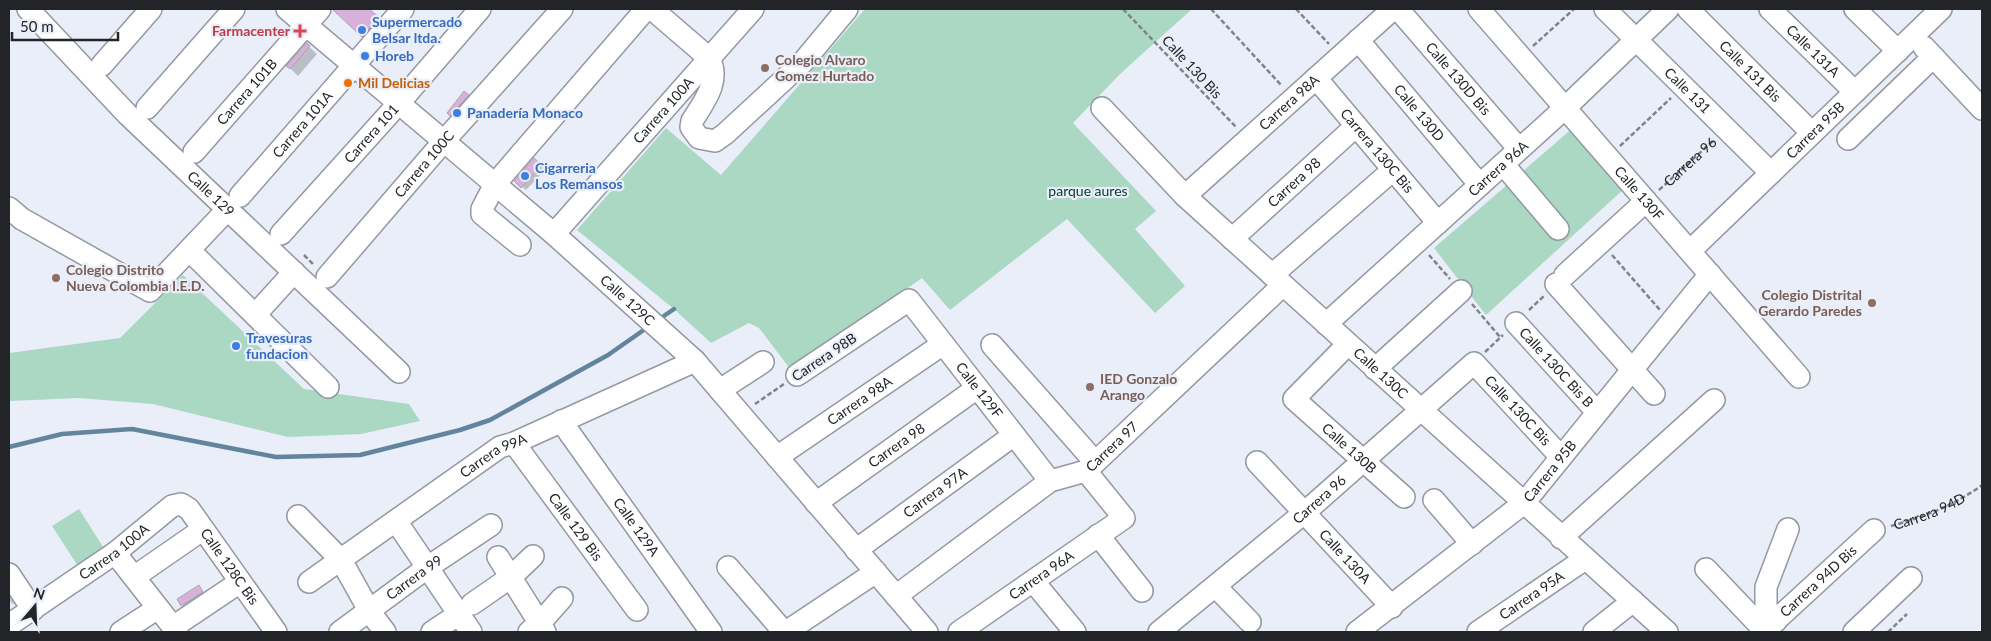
<svg xmlns="http://www.w3.org/2000/svg" width="1991" height="641" viewBox="0 0 1991 641" font-family="Lato,sans-serif">
<style>
.green{fill:#aad8c2}
.shadow{fill:#0003}
.lines{fill:none;stroke-linecap:round;stroke-linejoin:round}
.stream{stroke:#62849d;stroke-width:4.5}
.building{fill:#d7b1da;stroke:#ada5ae}
.minor-casing{stroke:#9398a2;stroke-width:24}
.path{stroke:#80838b;stroke-width:2.5;stroke-dasharray:5 2.5;stroke-linecap:butt}
.minor{stroke:#fff;stroke-width:21}
.shop-dot{fill:#3f7fe0;stroke:#e9eef9;stroke-width:2}
.health-dot{fill:#e0444e;stroke:#e9eef9;stroke-width:2}
.education-dot{fill:#8d6e63;stroke:#e9eef9;stroke-width:2}
.food-dot{fill:#e8710a;stroke:#e9eef9;stroke-width:2}
.labels{text-anchor:middle;stroke-width:4.5;stroke-linejoin:round;paint-order:stroke}
.shop-label{font-size:14px;font-weight:bold;fill:#366cbe;stroke:#e9eef9;text-anchor:start}
.health-label{font-size:14px;font-weight:bold;fill:#be3a42;stroke:#e9eef9;text-anchor:end}
.street-label{font-size:14px;fill:#222428;stroke:#e9eef9}
.education-label{font-size:14px;font-weight:bold;fill:#785e54;stroke:#e9eef9;text-anchor:start}
.food-label{font-size:14px;font-weight:bold;fill:#c56008;stroke:#e9eef9;text-anchor:start}
.park-label{font-size:14px;fill:#063827;stroke:#e9eef9}
</style>
<rect width="100%" height="100%" fill="#e9eef9"/>
<!-- green -->
<path class="green" d="M865 9H1192L1120 74 1073 123 1156 211 1135 229 1185 286 1155 313 1067 219 950 310 922 278 791 370 759 328 749 323 711 343 674 309 577 230 666 128 721 175Z
M1575 126 1625 188 1486 315 1434 248Z
M183 275 304 389 409 404 420 421 361 434 288 437 153 404 79 398 9 401V353L120 338Z
M79 509 105 550 78 566 52 526Z"/>
<!-- shadow -->
<path class="shadow" d="M333 9H367L382 22 366 40Z
M307 45 317 54 298 76 288 66Z
M468 96 471 99 454 118 448 113Z
M534 160 545 170 526 190 516 181Z
M199 587 206 596 186 609 179 600Z
M9 596 14 604H13L9 600Z"/>
<g class="lines">
<!-- stream -->
<path class="stream" d="M658 320 674 309
M9 447 62 434 132 429 276 457 360 455 460 430 490 420 608 355 648 327"/>
</g>
<!-- building -->
<path class="building" d="M332 9H369L379 17 362 37Z
M307 43 310 46 290 69 286 66Z
M464 91 469 95 450 116 447 113Z
M534 158 542 165 521 188 514 181Z
M199 585 203 592 181 606 177 599Z"/>
<g class="lines">
<!-- minor casing -->
<g class="minor-casing">
<g id="minor">
<path id="s3" d="M28 9 128 115 399 372"/>
<path id="s4" d="M287 9 554 234 695 361 927 632"/>
<path d="M652 9 709 58C721 81 704 102 692 121L691 127 699 138 715 141 725 134 803 62 847 9"/>
<path id="s5" d="M1398 9 1519 149"/>
<path id="s6" d="M1479 9 1799 377"/>
<path id="s7" d="M1605 9 1771 173"/>
<path id="s8" d="M1688 9 1812 133"/>
<path id="s9" d="M1770 9 1855 92"/>
<path d="M1855 9 1898 51"/>
<path id="s10" d="M1358 40 1480 185"/>
<path d="M1924 47 1982 109"/>
<path d="M102 65 151 9"/>
<path id="s11" d="M1316 78 1438 223"/>
<path d="M147 108 234 9"/>
<path id="s12" d="M1102 108 1185 196 1667 632"/>
<path d="M1848 139 1933 57"/>
<path id="s13" d="M194 152 320 9"/>
<path d="M1503 164 1558 229"/>
<path id="s14" d="M240 196 403 9"/>
<path id="s15" d="M1185 196 1393 9"/>
<path d="M9 208 22 219 150 291 228 209"/>
<path id="s16" d="M281 234 399 103 480 9"/>
<path id="s17" d="M554 234 753 9"/>
<path id="s18" d="M1232 239 1356 126"/>
<path d="M520 245 482 214V209L495 184 646 9"/>
<path d="M190 251 328 387"/>
<path id="s19" d="M1690 251 1941 9"/>
<path d="M1272 275 1393 170"/>
<path d="M1565 275 1646 201"/>
<path id="s20" d="M327 277 444 141 562 9"/>
<path d="M1556 284 1654 394"/>
<path d="M255 315 294 272"/>
<path id="s21" d="M1516 323 1597 412"/>
<path id="s22" d="M1326 324 1565 108 1668 9"/>
<path id="s23" d="M1348 344 1294 399 1404 497"/>
<path d="M992 345 1095 462"/>
<path d="M1375 369 1461 291"/>
<path id="s24" d="M797 375 909 300 1050 481"/>
<path d="M720 390 763 362"/>
<path id="s25" d="M561 421 711 632"/>
<path id="s26" d="M514 443 637 610"/>
<path id="s27" d="M777 457 943 344"/>
<path id="s28" d="M1257 462 1392 607"/>
<path d="M1434 500 1472 544"/>
<path id="s29" d="M816 503 977 388"/>
<path d="M298 516 341 560 370 612 385 632"/>
<path d="M396 521 471 632"/>
<path d="M1098 535 1142 591"/>
<path d="M1561 538 1714 400"/>
<path id="s30" d="M856 550 1014 435"/>
<path d="M115 553 177 632"/>
<path d="M498 557 545 632"/>
<path d="M728 567 784 632"/>
<path d="M1706 569 1765 631"/>
<path d="M9 574 33 610"/>
<path d="M134 577 202 530"/>
<path d="M1033 581 1075 632"/>
<path id="s31" d="M309 582 500 447 514 443 695 361"/>
<path d="M1216 587 1250 622"/>
<path id="s32" d="M896 596 1050 481 1086 471 1283 285"/>
<path d="M472 604 511 577 533 556"/>
<path d="M1776 621 1766 610V587L1788 529"/>
<path id="s33" d="M9 625 115 553 172 506 181 504 189 509 276 632"/>
<path d="M173 627 240 582"/>
<path d="M121 632 158 608"/>
<path id="s34" d="M340 632 428 567 491 525"/>
<path d="M432 632 459 614"/>
<path d="M529 632 539 624 562 598"/>
<path d="M786 632 876 572"/>
<path id="s35" d="M959 632 1124 518 1086 471"/>
<path id="s36" d="M1159 632 1304 513 1474 363 1561 457"/>
<path id="s37" d="M1357 632 1524 503 1710 274"/>
<path id="s38" d="M1478 632 1585 559"/>
<path d="M1594 632 1633 601"/>
<path id="s39" d="M1763 632 1874 530"/>
<path d="M1854 632 1911 578"/>
</g>
</g>
<!-- path -->
<g class="path">
<path d="M1123 9 1236 127"/>
<path d="M1211 9 1282 86"/>
<path d="M1296 9 1329 44"/>
<path d="M1533 46 1574 9"/>
<path d="M1620 146 1671 98"/>
<path id="s1" d="M1659 190 1714 140"/>
<path d="M304 255 314 265"/>
<path d="M1429 255 1450 279"/>
<path d="M1612 255 1660 310"/>
<path d="M1472 304 1500 337"/>
<path d="M1529 310 1545 295"/>
<path d="M1485 352 1503 335"/>
<path d="M755 404 784 384"/>
<path id="s2" d="M1891 526C1924 517 1955 505 1982 485"/>
<path d="M1888 632 1907 614"/>
</g>
<!-- minor -->
<use href="#minor" class="minor"/>
</g>
<!-- markers -->
<g class="shop-dot">
<circle cx="362" cy="30" r="5"/>
<circle cx="365" cy="56" r="5"/>
<circle cx="457" cy="113" r="5"/>
<circle cx="525" cy="176" r="5"/>
<circle cx="236" cy="346" r="5"/>
</g>
<path class="health-dot" d="M297.5 23.5h5v5h5v5h-5v5h-5v-5h-5v-5h5z"/>
<g class="education-dot">
<circle cx="765" cy="68" r="5"/>
<circle cx="56" cy="278" r="5"/>
<circle cx="1872" cy="303" r="5"/>
<circle cx="1090" cy="387" r="5"/>
</g>
<circle class="food-dot" cx="348" cy="83" r="5"/>
<g class="labels">
<!-- shop labels -->
<g class="shop-label">
<text x="372" y="27">Supermercado<tspan x="372" dy="16">Belsar ltda.</tspan></text>
<text x="375" y="61">Horeb</text>
<text x="467" y="118">Panadería Monaco</text>
<text x="535" y="173">Cigarreria<tspan x="535" dy="16">Los Remansos</tspan></text>
<text x="246" y="343">Travesuras<tspan x="246" dy="16">fundacion</tspan></text>
</g>
<!-- health labels -->
<g class="health-label">
<text x="290" y="36">Farmacenter</text>
</g>
<!-- street labels -->
<g class="street-label">
<text dy="5" stroke="none"><textPath href="#s9" startOffset="60">Calle 131A</textPath></text>
<text transform="translate(1192 67) rotate(47)" y="5">Calle 130 Bis</text>
<text dy="5" stroke="none"><textPath href="#s8" startOffset="88">Calle 131 Bis</textPath></text>
<text dy="5" stroke="none"><textPath href="#s5" startOffset="92">Calle 130D Bis</textPath></text>
<text dy="5" stroke="none"><textPath href="#s7" startOffset="116">Calle 131</textPath></text>
<text dy="5" stroke="none"><textPath href="#s13" startOffset="80">Carrera 101B</textPath></text>
<text dy="5" stroke="none"><textPath href="#s15" startOffset="140">Carrera 98A</textPath></text>
<text dy="5" stroke="none"><textPath href="#s17" startOffset="165">Carrera 100A</textPath></text>
<text dy="5" stroke="none"><textPath href="#s10" startOffset="95">Calle 130D</textPath></text>
<text dy="5" stroke="none"><textPath href="#s14" startOffset="95">Carrera 101A</textPath></text>
<text dy="5" stroke="none"><textPath href="#s19" startOffset="174">Carrera 95B</textPath></text>
<text dy="5" stroke="none"><textPath href="#s16" startOffset="135">Carrera 101</textPath></text>
<text dy="5" stroke="none"><textPath href="#s11" startOffset="95">Carrera 130C Bis</textPath></text>
<text dy="5" stroke="none"><textPath href="#s1" startOffset="42">Carrera 96</textPath></text>
<text dy="5" stroke="none"><textPath href="#s20" startOffset="149">Carrera 100C</textPath></text>
<text dy="5" stroke="none"><textPath href="#s22" startOffset="232">Carrera 96A</textPath></text>
<text dy="5" stroke="none"><textPath href="#s18" startOffset="84">Carrera 98</textPath></text>
<text dy="5" stroke="none"><textPath href="#s3" startOffset="260">Calle 129</textPath></text>
<text dy="5" stroke="none"><textPath href="#s6" startOffset="244">Calle 130F</textPath></text>
<text dy="5" stroke="none"><textPath href="#s4" startOffset="448">Calle 129C</textPath></text>
<text transform="translate(824 357) rotate(-34)" y="5">Carrera 98B</text>
<text dy="5" stroke="none"><textPath href="#s21" startOffset="60">Calle 130C Bis B</textPath></text>
<text dy="5" stroke="none"><textPath href="#s12" startOffset="385">Calle 130C</textPath></text>
<text dy="5" stroke="none"><textPath href="#s24" startOffset="249">Calle 129F</textPath></text>
<text dy="5" stroke="none"><textPath href="#s27" startOffset="100">Carrera 98A</textPath></text>
<text dy="5" stroke="none"><textPath href="#s36" startOffset="479">Calle 130C Bis</textPath></text>
<text dy="5" stroke="none"><textPath href="#s29" startOffset="99">Carrera 98</textPath></text>
<text dy="5" stroke="none"><textPath href="#s32" startOffset="265">Carrera 97</textPath></text>
<text dy="5" stroke="none"><textPath href="#s23" startOffset="151">Calle 130B</textPath></text>
<text dy="5" stroke="none"><textPath href="#s31" startOffset="224">Carrera 99A</textPath></text>
<text dy="5" stroke="none"><textPath href="#s37" startOffset="252">Carrera 95B</textPath></text>
<text dy="5" stroke="none"><textPath href="#s30" startOffset="98">Carrera 97A</textPath></text>
<text dy="5" stroke="none"><textPath href="#s36" startOffset="208">Carrera 96</textPath></text>
<text dy="5" stroke="none"><textPath href="#s2" startOffset="41">Carrera 94D</textPath></text>
<text dy="5" stroke="none"><textPath href="#s26" startOffset="104">Calle 129 Bis</textPath></text>
<text dy="5" stroke="none"><textPath href="#s25" startOffset="130">Calle 129A</textPath></text>
<text dy="5" stroke="none"><textPath href="#s33" startOffset="128">Carrera 100A</textPath></text>
<text dy="5" stroke="none"><textPath href="#s28" startOffset="129">Calle 130A</textPath></text>
<text dy="5" stroke="none"><textPath href="#s33" startOffset="291">Calle 128C Bis</textPath></text>
<text dy="5" stroke="none"><textPath href="#s35" startOffset="100">Carrera 96A</textPath></text>
<text dy="5" stroke="none"><textPath href="#s34" startOffset="92">Carrera 99</textPath></text>
<text dy="5" stroke="none"><textPath href="#s39" startOffset="75">Carrera 94D Bis</textPath></text>
<text dy="5" stroke="none"><textPath href="#s38" startOffset="65">Carrera 95A</textPath></text>
</g>
<!-- education labels -->
<g class="education-label">
<text x="775" y="65">Colegio Alvaro<tspan x="775" dy="16">Gomez Hurtado</tspan></text>
<text x="66" y="275">Colegio Distrito<tspan x="66" dy="16">Nueva Colombia I.E.D.</tspan></text>
<text x="1862" y="300" text-anchor="end">Colegio Distrital<tspan x="1862" dy="16">Gerardo Paredes</tspan></text>
<text x="1100" y="384">IED Gonzalo<tspan x="1100" dy="16">Arango</tspan></text>
</g>
<!-- food labels -->
<g class="food-label">
<text x="358" y="88">Mil Delicias</text>
</g>
<!-- park labels -->
<g class="park-label">
<text x="1088" y="196">parque aures</text>
</g>
</g>
<!-- border -->
<rect width="1991" height="641" fill="none" stroke="#222428" stroke-width="20"/>
<!-- north arrow -->
<g transform="translate(35 606) rotate(19)" stroke="#e9eef9" stroke-width="4" paint-order="stroke">
<path d="M0-4L9 19L0 12L-9 19Z" fill="#222428"/>
<text y="-8" font-size="14" font-weight="bold" text-anchor="middle" fill="#222428">N</text>
</g>
<!-- scale -->
<path d="M12 32v8h106v-8" fill="none" stroke="#222428" stroke-width="2.5"/>
<text x="20" y="32" font-size="15" fill="#222428" stroke="#e9eef9" stroke-width="4" paint-order="stroke">50 m</text>
</svg>
